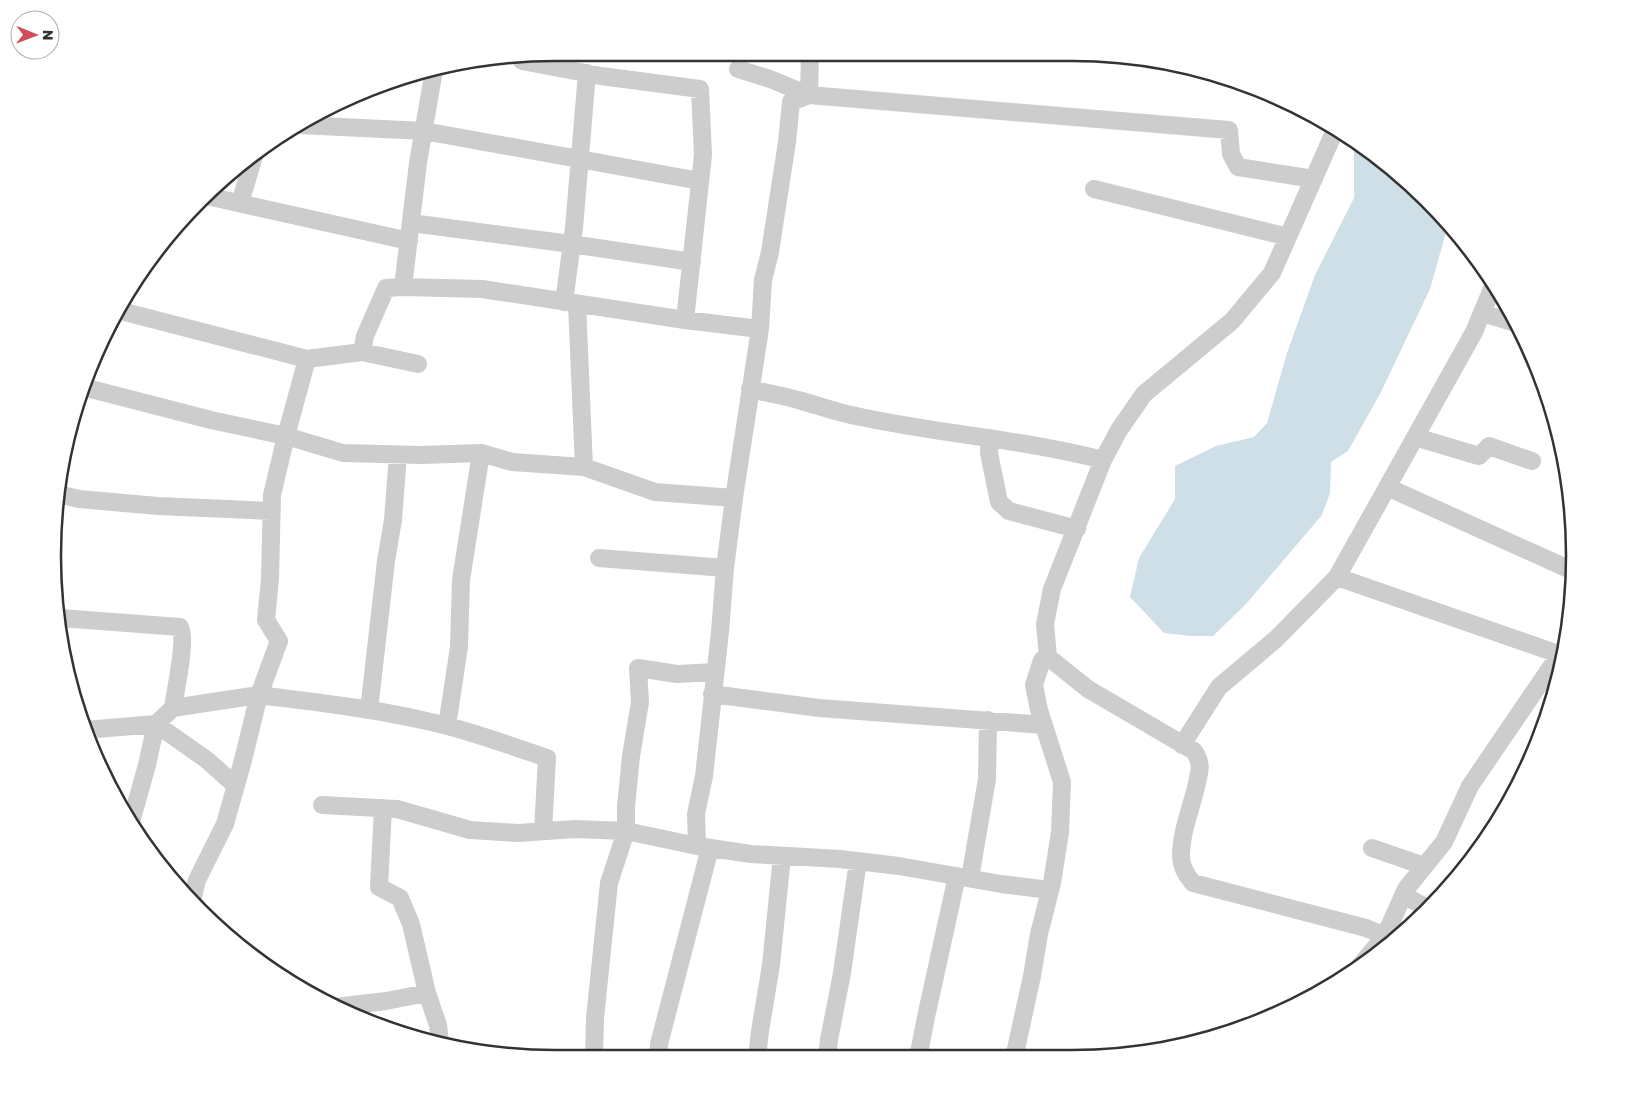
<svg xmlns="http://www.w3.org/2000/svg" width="1627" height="1111" viewBox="0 0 1627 1111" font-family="'Golos Text',sans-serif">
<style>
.water{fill:#cfdfe8}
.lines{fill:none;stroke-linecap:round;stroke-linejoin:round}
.street{stroke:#cdcdcd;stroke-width:18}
.rim{fill:none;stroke:#333;stroke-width:2.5}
</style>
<rect width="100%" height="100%" fill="#fff"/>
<!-- water -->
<path class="water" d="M1354 139 1427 200 1448 225 1430 289 1381 392 1348 451 1331 462 1330 493 1322 515 1246 604 1213 636H1191L1164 633 1130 597 1139 558 1175 499V466L1216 446 1254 437 1267 423 1287 353 1315 275 1354 198Z"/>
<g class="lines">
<!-- street -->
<path class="street" d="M738 69 770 79 809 95 1229 130 1231 154 1238 167 1314 179
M434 70 418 163 403 287 482 289 685 320 703 155 700 89 601 76 522 61
M300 125 424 131 700 181
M1336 128 1272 273 1232 321 1144 394 1119 430 1103 460 1052 589 1045 624 1048 657 1088 689 1194 751C1198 757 1201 765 1199 773 1195 800 1181 828 1181 856 1181 866 1186 875 1193 883L1366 928 1385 936 1358 968
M1094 189 1288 237
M207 196 409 241
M240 203 255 153
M411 223 571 244 692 262
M564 302 574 228 587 73
M577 304 584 467
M121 311 307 359
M1482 313 1515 323
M685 320 760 329
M362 352 365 336 386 288 403 287
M83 387 211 420 286 436 343 453 421 455 481 453 512 462 584 467 655 492 734 498
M750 389C767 393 785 396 802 401 820 406 838 413 856 416 938 434 1022 439 1103 460
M1415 437 1479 456 1489 446 1532 461
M990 438 989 453 999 502 1009 511 1077 529
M1387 487 1573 571
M58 494 79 499 158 506 271 511
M599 558 725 568
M1337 577 1564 656
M60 618 180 627C187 638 175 693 173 708
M712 694 819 708 1044 725
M369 710 386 561 393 520 398 455
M447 726 459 647 461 580 481 453
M85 730 156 724 173 708 259 695 279 641 266 620 270 579 272 495 286 436 307 359 362 352 418 364
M1182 745 1219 687 1276 639 1337 577 1474 332 1494 284
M322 805 397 809 470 830 518 833 575 829 626 831 697 846 751 854 840 859 899 866 1001 884 1050 890
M383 808 379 887 400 898 411 924 427 993
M131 822 147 765 156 724 207 760 236 786
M697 846 696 814 704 776 720 632 725 568 734 498 760 329 763 280 770 252 787 142 791 102 809 95 810 54
M1372 848 1424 866
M970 878 987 779 988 720
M1403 895 1429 909
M192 901 197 880 225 824 243 760 259 695C314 702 369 708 422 720 465 729 506 744 547 758L543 831
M1385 936 1406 889 1444 842 1470 786 1566 645
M335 1007 386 1001 427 993 438 1025 440 1043
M594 1058 595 1018 609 883 626 831V807L631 756 640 702 638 668 677 674 715 672
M658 1058 659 1044 710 848
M757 1058 760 1031 771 965 782 856
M827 1058 829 1040 842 973 858 861
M918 1058 926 1017 957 876
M1014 1058 1032 976 1039 934 1052 883 1060 832 1062 782 1039 710 1034 685 1042 660 1048 657"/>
</g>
<!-- crop -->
<path d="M0 0H1627V1111H0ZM555 61H1072A494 494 0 0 1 1566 555V556A494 494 0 0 1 1072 1050H555A494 494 0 0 1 61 556V555A494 494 0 0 1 555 61Z" fill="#fff" fill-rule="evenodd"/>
<path class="rim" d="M555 61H1072A494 494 0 0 1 1566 555V556A494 494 0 0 1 1072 1050H555A494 494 0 0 1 61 556V555A494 494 0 0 1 555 61Z"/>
<!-- north arrow -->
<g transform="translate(35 35) rotate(91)"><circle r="24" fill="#ffffff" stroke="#adadad"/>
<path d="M0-4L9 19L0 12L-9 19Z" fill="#d14d59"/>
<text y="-8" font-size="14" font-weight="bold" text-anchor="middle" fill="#333333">N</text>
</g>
</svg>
